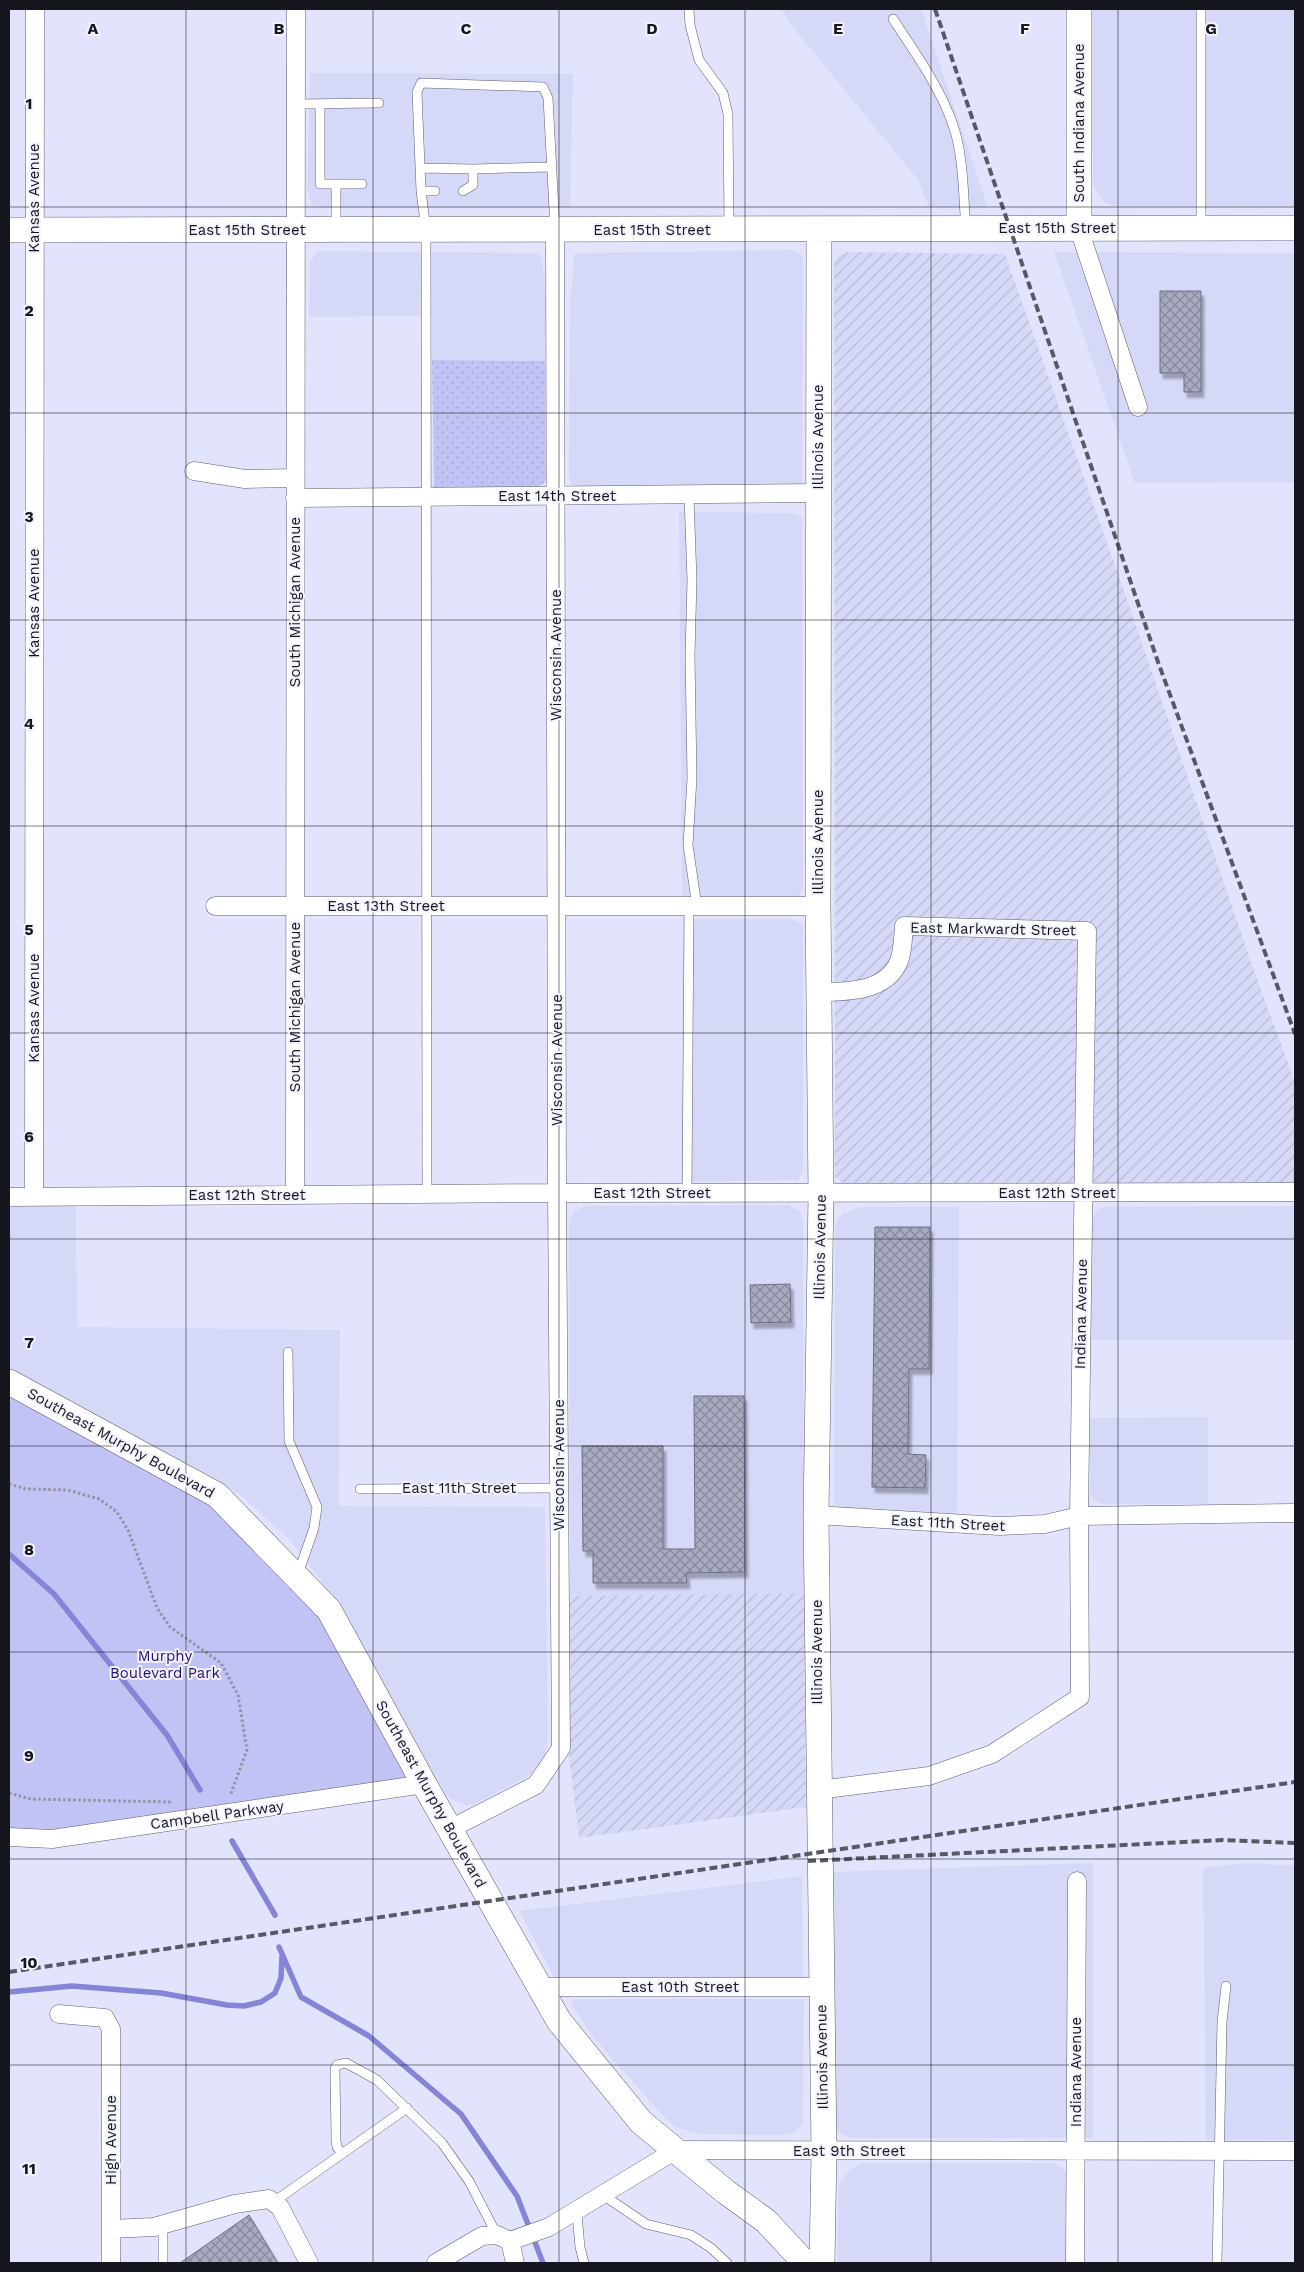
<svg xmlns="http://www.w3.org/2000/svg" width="1304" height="2272" viewBox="0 0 1304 2272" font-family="'Work Sans',sans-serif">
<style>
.built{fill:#d6d8f8}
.industrial{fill:url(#industrial-furrows)}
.grass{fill:url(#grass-dots)}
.park{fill:#c1c3f4}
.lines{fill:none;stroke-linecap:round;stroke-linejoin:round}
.stream{stroke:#8584d6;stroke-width:5.5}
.building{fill:url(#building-cross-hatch);stroke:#6d6f84;filter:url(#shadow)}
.lane-casing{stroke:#5c5d72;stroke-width:10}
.street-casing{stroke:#5c5d72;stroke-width:19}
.secondary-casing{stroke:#5c5d72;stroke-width:26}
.path{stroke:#9293a5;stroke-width:3;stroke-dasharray:2.5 2.5;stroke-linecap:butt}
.lane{stroke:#fff;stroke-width:9}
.street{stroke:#fff;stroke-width:18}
.secondary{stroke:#fff;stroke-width:25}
.rail{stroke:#585967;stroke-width:4;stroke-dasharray:8 4;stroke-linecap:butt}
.grid{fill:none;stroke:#16161f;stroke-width:1;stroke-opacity:0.55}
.labels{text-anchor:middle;stroke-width:4;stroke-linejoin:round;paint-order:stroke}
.street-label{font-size:15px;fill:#16161f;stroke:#f2f3fd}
.park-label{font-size:15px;fill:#270f70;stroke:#f2f3fd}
.grid-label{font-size:16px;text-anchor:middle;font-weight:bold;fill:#16161f;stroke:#f2f3fd;stroke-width:4;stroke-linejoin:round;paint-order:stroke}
</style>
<defs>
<pattern id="industrial-furrows" width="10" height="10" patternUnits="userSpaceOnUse" patternTransform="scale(1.25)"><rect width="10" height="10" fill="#d6d8f8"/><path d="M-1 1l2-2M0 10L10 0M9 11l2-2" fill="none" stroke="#b7b9d4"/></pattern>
<pattern id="grass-dots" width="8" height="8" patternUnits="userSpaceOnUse" patternTransform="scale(1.25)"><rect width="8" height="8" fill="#c1c3f4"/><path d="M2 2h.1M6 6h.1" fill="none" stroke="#a5a7d1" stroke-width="1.8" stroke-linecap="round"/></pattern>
<pattern id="building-cross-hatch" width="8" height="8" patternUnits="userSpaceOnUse" patternTransform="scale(1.25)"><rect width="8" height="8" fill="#a8aac1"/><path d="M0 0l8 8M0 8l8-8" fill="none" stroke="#88899c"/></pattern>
<filter id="shadow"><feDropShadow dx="3" dy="5.5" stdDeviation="1" flood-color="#0004"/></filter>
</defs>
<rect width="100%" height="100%" fill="#e2e4fd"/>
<!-- built -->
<path class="built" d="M781 9H921L988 207H929L918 180 792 26Z
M1092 9H1295V206H1114L1105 203 1094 188 1093 179Z
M310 73 573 74 570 207 321 208 312 205 307 190Z
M792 250 802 255 803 259 802 486 576 487 571 484 569 474 570 305 574 257 576 253Z
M320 251 537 253 542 258 546 301 545 361 432 360V316L309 317 310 262 315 253Z
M1054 252 1295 253V482L1135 483Z
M679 512 793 513 802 517 803 889 798 897H682Z
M683 919H792L803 924V1170L798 1180 681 1182Z
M76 1205 77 1327 340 1330 339 1506 545 1507 548 1737 545 1754 538 1767 527 1777 474 1804 465 1805 449 1798 442 1790 339 1605 291 1541 243 1497 214 1478 9 1368V1206Z
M789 1205 801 1212 803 1222 804 1593 570 1596 569 1222 573 1212 585 1206Z
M1295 1206V1340H1090L1092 1219 1098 1209 1103 1207Z
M859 1207H959L957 1518 839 1508 834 1502 835 1230 836 1222 842 1214Z
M1208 1417V1504H1105L1099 1503 1093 1498 1090 1492V1418Z
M1093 1863V2138H851L840 2133 835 2125 832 1872Z
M1248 1863 1295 1866V2140H1206L1203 1868Z
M802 1876 803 1978 555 1979 519 1911Z
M574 1999H804L803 2121 801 2126 794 2133 782 2135 700 2134 676 2127 665 2118 594 2038 570 2003Z
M864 2163H1055L1067 2173 1068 2263H837L839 2183 851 2168Z"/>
<!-- industrial -->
<path class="industrial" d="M848 252 1005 254 1130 608 1252 965 1295 1082V1182L845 1185 835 1177 834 262 839 255Z
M804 1593 806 1807 579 1838 569 1756V1596Z"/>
<!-- grass -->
<path class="grass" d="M432 360 545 361 546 478 544 483 535 489H434Z"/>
<!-- park -->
<path class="park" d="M9 1382 217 1495 329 1610 424 1784 9 1837Z"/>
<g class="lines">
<!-- stream -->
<path class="stream" d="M9 1554 54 1594 167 1735 200 1790
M232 1841 275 1915
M279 1947 301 1997 369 2036 461 2114 517 2196 543 2263
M9 1992 72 1986 161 1993 227 2005 244 2006 261 2002 275 1993 281 1978 282 1956"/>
</g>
<!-- building -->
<path class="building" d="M1160 291H1201V392H1184V373H1160Z
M875 1227H930L929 1369H909L908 1454 926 1455 925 1488 872 1487Z
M790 1284 791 1322 751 1323 750 1285Z
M694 1396H744L745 1572 686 1573 687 1583H593V1551H583L582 1446H663V1549H695Z
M249 2215 278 2263H180Z"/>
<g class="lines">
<!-- lane casing -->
<g class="lane-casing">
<path id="lane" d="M689 9 690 25 699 60 723 93 728 114 729 227
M1201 9V226
M893 19C915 53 940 87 953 125 964 157 963 195 966 228
M296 104 379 103
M320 104V184H362
M421 168 473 169V185L463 191
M473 169 551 167
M421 191H435
M336 229V184
M689 496 692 580 690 655 692 778 688 845 697 907
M427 1194 426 230 421 191 417 92 421 83 543 87 548 98 555 229
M687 1194 689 907
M288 1352 289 1441 317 1507 314 1528 298 1574
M360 1489 559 1488
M342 2154 337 2147 336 2141 335 2069 337 2065 346 2063 377 2080 442 2143 469 2181 497 2235
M603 2195 646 2224 691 2235 711 2248 727 2263
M275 2201 407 2108
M573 2213 577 2215 580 2247 584 2263
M163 2263V2226
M1217 2263 1222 2022 1226 1986"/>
</g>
<!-- street casing -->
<g class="street-casing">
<path id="street" d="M1079 229 1138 407
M194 471 245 479 295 478
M295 498 818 493
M215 906H818
M295 1195 296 9
M9 1197 557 1193 1295 1192
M34 1197 35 9
M816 1515 999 1526 1045 1524 1079 1516 1295 1513
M818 1790 929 1776 992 1754 1080 1697 1079 1516 1087 931 904 926C903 937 903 951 899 961 887 992 846 992 819 992
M450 1829 536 1785 561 1748 557 1193 555 230
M9 1837 52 1839 424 1784
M541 1987H820
M59 2014 105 2018 111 2029V2263
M111 2229 154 2227 235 2204 269 2199 280 2207 309 2263
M510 2241 515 2263
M436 2263 482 2236 497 2235 510 2241 549 2227 676 2150 1295 2151
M1075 2263 1077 1881"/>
</g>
<!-- secondary casing -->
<g class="secondary-casing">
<path id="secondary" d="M1079 229V9
M9 230 1295 228
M819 230 818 906 821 1194 816 1515 824 2151 822 2263
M9 1382 217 1495 329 1610 424 1784 559 2021 641 2122 726 2192 766 2221 805 2263"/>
</g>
<!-- path -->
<path class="path" d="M9 1484 26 1489 68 1490 99 1499 117 1512 128 1530 157 1608 170 1627 221 1663 238 1695 247 1750 230 1796
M9 1793 31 1799 171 1802"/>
<!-- lane -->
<use href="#lane" class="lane"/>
<!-- street -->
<use href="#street" class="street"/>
<!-- secondary -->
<use href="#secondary" class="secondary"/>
<!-- rail -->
<path class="rail" d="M935 9 1158 662 1295 1034
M808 1861 1223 1840 1295 1843
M9 1972 1295 1782"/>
</g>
<!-- grid -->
<path class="grid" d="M186 9V2263M373 9V2263M559 9V2263M745 9V2263M931 9V2263M1118 9V2263M9 207H1295M9 413H1295M9 620H1295M9 826H1295M9 1033H1295M9 1239H1295M9 1446H1295M9 1652H1295M9 1859H1295M9 2065H1295"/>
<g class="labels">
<!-- street labels -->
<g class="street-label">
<text transform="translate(1079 123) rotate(-90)" y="5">South Indiana Avenue</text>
<text transform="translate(34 198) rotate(-90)" y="5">Kansas Avenue</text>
<text x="1057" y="233">East 15th Street</text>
<text x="247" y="235">East 15th Street</text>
<text x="652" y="235">East 15th Street</text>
<text transform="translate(818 437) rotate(-90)" y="5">Illinois Avenue</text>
<text x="557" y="501">East 14th Street</text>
<text transform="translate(295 602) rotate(-90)" y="5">South Michigan Avenue</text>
<text transform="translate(34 603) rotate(-90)" y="5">Kansas Avenue</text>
<text transform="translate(556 655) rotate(-90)" y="5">Wisconsin Avenue</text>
<text transform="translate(818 842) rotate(-90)" y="5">Illinois Avenue</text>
<text x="386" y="911">East 13th Street</text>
<text transform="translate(993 929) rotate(1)" y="5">East Markwardt Street</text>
<text transform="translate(295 1007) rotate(-90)" y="5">South Michigan Avenue</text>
<text transform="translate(34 1008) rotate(-90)" y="5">Kansas Avenue</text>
<text transform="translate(557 1060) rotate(-90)" y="5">Wisconsin Avenue</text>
<text x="652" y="1198">East 12th Street</text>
<text x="1057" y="1198">East 12th Street</text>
<text x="247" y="1200">East 12th Street</text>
<text transform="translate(820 1247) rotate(-89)" y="5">Illinois Avenue</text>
<text transform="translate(1081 1314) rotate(-89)" y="5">Indiana Avenue</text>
<text transform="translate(121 1443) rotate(29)" y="5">Southeast Murphy Boulevard</text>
<text transform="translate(559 1465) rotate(-90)" y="5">Wisconsin Avenue</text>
<text x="459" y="1493">East 11th Street</text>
<text transform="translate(948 1523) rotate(3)" y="5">East 11th Street</text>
<text transform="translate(817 1652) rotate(-90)" y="5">Illinois Avenue</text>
<text transform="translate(431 1794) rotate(61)" y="5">Southeast Murphy Boulevard</text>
<text transform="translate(217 1815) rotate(-8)" y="5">Campbell Parkway</text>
<text x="680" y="1992">East 10th Street</text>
<text transform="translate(822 2057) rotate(-91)" y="5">Illinois Avenue</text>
<text transform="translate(1076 2072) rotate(-90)" y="5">Indiana Avenue</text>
<text transform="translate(111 2140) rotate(-90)" y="5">High Avenue</text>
<text x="849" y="2156">East 9th Street</text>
</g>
<!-- park labels -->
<g class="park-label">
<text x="165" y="1661">Murphy<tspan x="165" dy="17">Boulevard Park</tspan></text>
</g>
</g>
<g class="grid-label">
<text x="93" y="34">A</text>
<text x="279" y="34">B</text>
<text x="466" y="34">C</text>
<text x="652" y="34">D</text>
<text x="838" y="34">E</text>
<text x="1025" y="34">F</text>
<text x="1211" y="34">G</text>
<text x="29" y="109">1</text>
<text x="29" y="316">2</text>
<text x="29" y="522">3</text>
<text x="29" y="729">4</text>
<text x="29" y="935">5</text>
<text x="29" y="1142">6</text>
<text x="29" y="1348">7</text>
<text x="29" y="1555">8</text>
<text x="29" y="1761">9</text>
<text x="29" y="1968">10</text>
<text x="29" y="2174">11</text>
</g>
<!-- border -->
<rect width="1304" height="2272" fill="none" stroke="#16161f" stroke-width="20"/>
</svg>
